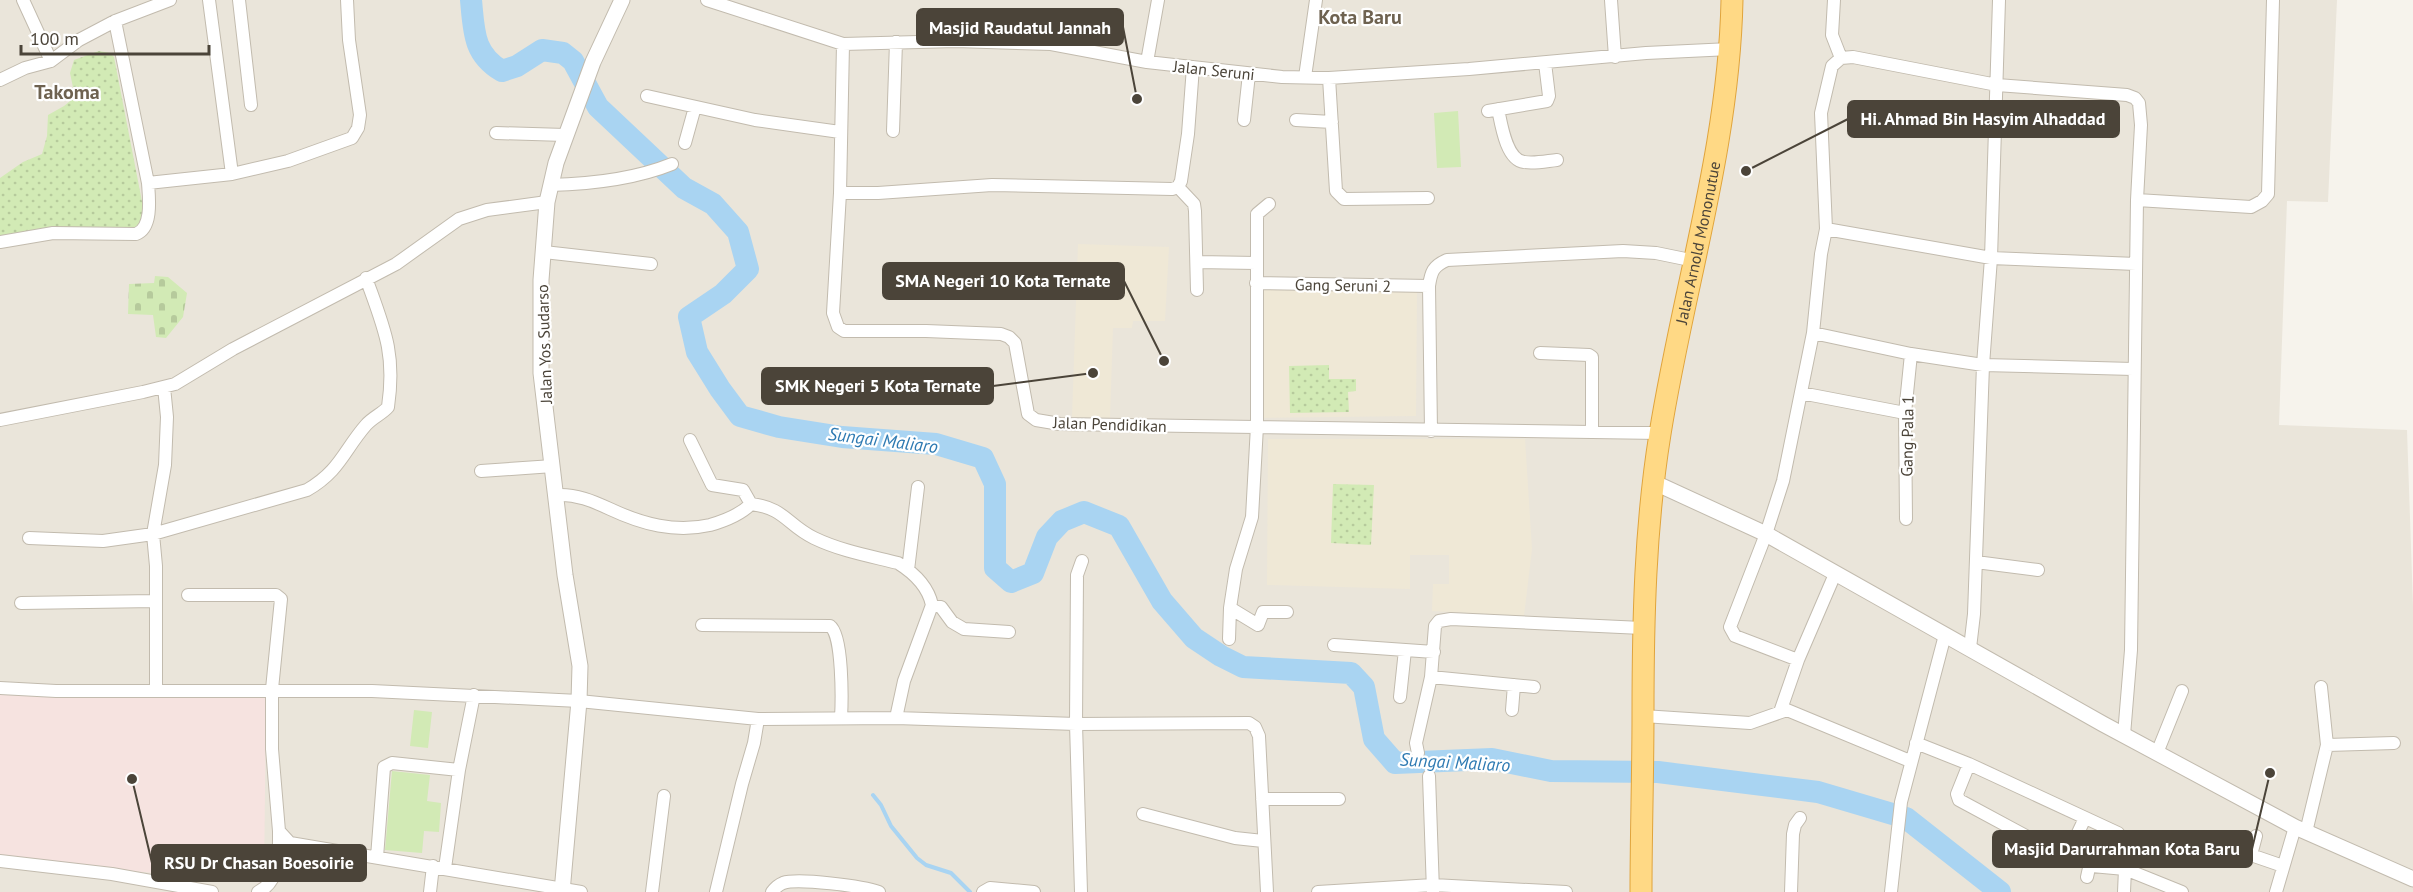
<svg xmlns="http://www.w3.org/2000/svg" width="2413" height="892" viewBox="0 0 2413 892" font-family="'PT Sans',sans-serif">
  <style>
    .residential { fill: #eae5da }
    .education { fill: #efe8d6 }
    .medical { fill: #f6e3e0 }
    .grass { fill: url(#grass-dots) }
    .cemetery { fill: url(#cemetery-stones) }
    .park { fill: #d2eab5 }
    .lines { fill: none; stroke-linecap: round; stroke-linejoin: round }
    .stream { stroke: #a9d4f2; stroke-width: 4 }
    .river { stroke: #a9d4f2; stroke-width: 22 }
    .minor-casing { stroke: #c2bbae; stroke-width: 14 }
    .tertiary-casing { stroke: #c2bbae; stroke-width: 17 }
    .trunk-casing { stroke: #e0a43c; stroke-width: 23 }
    .minor { stroke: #fff; stroke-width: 12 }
    .tertiary { stroke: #fff; stroke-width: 15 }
    .trunk { stroke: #ffd985; stroke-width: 21 }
    .labels { text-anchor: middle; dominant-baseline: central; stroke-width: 4.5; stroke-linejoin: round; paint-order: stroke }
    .street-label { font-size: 16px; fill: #4b4439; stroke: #fff }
    .water-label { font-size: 18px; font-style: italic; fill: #2e7ab2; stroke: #fff }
    .quarter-label { font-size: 20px; font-weight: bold; fill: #6e6250; stroke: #fff }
    .leader { fill: none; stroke: #4b4439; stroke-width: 2 }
    .callout-dot { fill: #4b4439; stroke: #fff; stroke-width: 2 }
    .callout { fill: #4b4439; stroke: #4b4439; stroke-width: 2 }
    .callout-label { font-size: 18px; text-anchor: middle; font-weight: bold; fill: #fff }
  </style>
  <defs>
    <pattern id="grass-dots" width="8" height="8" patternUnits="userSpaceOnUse" patternTransform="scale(1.5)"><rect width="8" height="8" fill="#d2eab5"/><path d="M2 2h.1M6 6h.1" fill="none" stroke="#b6ca9c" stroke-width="1.8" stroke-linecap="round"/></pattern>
    <pattern id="cemetery-stones" width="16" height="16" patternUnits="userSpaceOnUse" patternTransform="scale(1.5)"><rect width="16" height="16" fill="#d2eab5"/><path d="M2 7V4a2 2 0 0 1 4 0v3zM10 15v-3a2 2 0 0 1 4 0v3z" fill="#b6ca9c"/></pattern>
  </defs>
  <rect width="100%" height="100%" fill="#f6f3ec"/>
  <path class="residential" d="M0,0H2337L2328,202L2287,201L2279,425L2407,430L2413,606V892H0Z"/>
  <path class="education" d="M1078,244L1169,247L1165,321H1133L1132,328H1113L1110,418L1072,417Z
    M1258,290L1417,291L1416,416L1258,418Z
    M1268,439H1525L1532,549L1524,616L1432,611L1433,584H1449V555H1410V589L1267,585Z"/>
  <path class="medical" d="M0,695L266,698L264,883L0,859Z"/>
  <path class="grass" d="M99,51L110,53L114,57L145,217L142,230L66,236L0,245V178L23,162L42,154L47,136L48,115L64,106L75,97L70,73L74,60Z
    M1329,365V379H1356V391L1348,392L1349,412L1290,413L1289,366Z
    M1333,484L1374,485L1371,545L1331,543Z"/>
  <path class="cemetery" d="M155,276L168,277L187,293L183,317L166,338L156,337L153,315L128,314L129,284L154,283Z"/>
  <path class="park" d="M1458,111L1461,167L1437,168L1434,113Z
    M414,710L432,712L428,748L410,746Z
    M392,771L430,775L427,801L441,803L439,832L424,831L422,853L385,850Z"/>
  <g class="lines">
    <path class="stream" d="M873,795L881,805L891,826L917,858L926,865L951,873L970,892"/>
    <path class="river" d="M471,0C474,31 473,54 502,71L517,66L542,50L563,53L573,61L598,107L684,188L713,204L738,232L748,269L723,294L689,317L697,352L720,389L740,416L779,427L842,437L936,444L983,458L995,484V568L1011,582L1033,573L1047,537L1062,521L1084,512L1119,526L1162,601L1194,638L1221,656L1243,667L1351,673L1364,687L1374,739L1395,763L1492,759L1551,771L1658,772L1818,792L1906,818L2000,892"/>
    <g class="minor-casing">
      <path id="minor" d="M23,0L51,61
        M209,0L232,174
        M239,0L251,105
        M707,0L843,44L956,41L1051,44L1147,62L1282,77L1329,78L1469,69L1646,53L1730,49
        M1611,0L1615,57
        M1834,0L1832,35L1841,58
        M843,44L840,193L833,313L838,327L844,331H926L1001,334L1009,337L1015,343L1028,414L1036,420L1060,424L1660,433
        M1147,62L1158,0
        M1305,77L1316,0
        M1329,78L1336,191L1344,199L1428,198
        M0,80L25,68L51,61L79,40L115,21L170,0
        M647,96L755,120L840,132
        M1498,109C1501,123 1506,160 1524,162C1534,164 1547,161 1557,160
        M1488,111L1547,101L1549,96L1545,63
        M1244,120L1249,74
        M1296,120L1332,122
        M893,131L896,42
        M496,133L565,135
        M685,143L695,107
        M148,183L232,174L288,161L352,138L358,128L360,115L349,40L347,0
        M550,185C590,184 635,179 672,164
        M1178,187L1194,204L1195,211L1197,290
        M840,193H878L992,185L1172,189L1178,187L1181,181L1188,134L1193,67
        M2137,200L2251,207L2262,201L2268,194L2273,0
        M1826,229L1821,113L1832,66L1841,58L1853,57L1997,85L2127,95L2135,98L2139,103L2141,125L2137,200L2131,650L2124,735
        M0,242L53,233L136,234C153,228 149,197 148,183L115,21
        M544,252L651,264
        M1197,262L1256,263
        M1256,283L1429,286
        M1813,333L1821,254L1826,229L1991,258L2136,264
        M1540,353L1589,355L1592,357V432
        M1801,393L1905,413
        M0,420L143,392L175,384L233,349L396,264L459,219L487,210L547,202
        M1431,431L1429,286C1431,272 1433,266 1447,260L1623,251L1656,253L1695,261
        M690,440L712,485L743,490L751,504
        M481,471L553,466
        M557,495C576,494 593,501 610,509C642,524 675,533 710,525C724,521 740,515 751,504C785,508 787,525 814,538C841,551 870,556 898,563C914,573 928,586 932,605L904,681L896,718
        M1906,519L1905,413L1911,354
        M29,538L103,541L153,534L307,490C340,471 344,450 366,425C373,417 382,414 388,407C396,353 384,328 366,278
        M1976,562L2038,570
        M908,570L918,487
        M188,595H276L281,599L272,689V749L279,831L290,843L581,892
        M21,603L155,601
        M932,605L941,607L952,622L964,629L1009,632
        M1230,608L1258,625L1263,612H1287
        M702,625L830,626C843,635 842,701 841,718
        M1229,639L1230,608L1236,569L1252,517L1257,426V214L1269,204
        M1334,645L1434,652
        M1970,648L1974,614L1983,365L1991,258L1999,0
        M1798,660L1735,636L1730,627L1766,534L1783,481L1813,333L1911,354L1983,365L2133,369
        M1431,677L1534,687
        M2321,687L2327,745
        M0,688L56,691H372L579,701L758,719L896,718L1076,724L1249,723L1255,727L1259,736L1267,892
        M156,690V566L153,534L165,465L167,417L164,387
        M1400,697L1405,650
        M1512,710L1514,685
        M1780,712L1798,660L1835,574
        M1643,716L1750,723L1787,710L1910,761
        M1916,743L1969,764L2118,833L2123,840L2125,869L2182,892
        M1418,753L1416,743L1431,677L1435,626L1439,621L1451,619L1642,628
        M2157,753L2182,691
        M1969,764L1957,794L1959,800L2063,856L2068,854L2085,818
        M1429,776L1433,891
        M1262,799H1339
        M1143,814L1235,838L1263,841
        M2306,832L2327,745L2394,743
        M2256,836L2251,855L2283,866
        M377,857L384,767L392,763L459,770
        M0,861L112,874L212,892
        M445,868L459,770L474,695
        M2087,877L2089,868L2092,866L2125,869L2124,892
        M258,892C281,881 279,853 279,831
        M430,892L433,866
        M652,892L664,796
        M716,892L742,784L754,743L758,719
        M772,892C775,888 778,885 783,883C798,878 863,886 879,892
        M983,892L990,888L1034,892
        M1081,892L1076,724L1077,575L1082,561
        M1318,892L1433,885L1566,892
        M1791,892L1793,834L1795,825L1800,818
        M1891,892L1901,802L1945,635
        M2276,892L2295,827"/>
    </g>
    <g class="tertiary-casing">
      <path id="tertiary" d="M1653,482L1766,534L2103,724L2295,827L2413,879
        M562,892L579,701L580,666L565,575L541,373V280L547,202L556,163L593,62L622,0"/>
    </g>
    <g class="trunk-casing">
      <g id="trunk">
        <path id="s1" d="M1641,892C1641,833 1643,774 1643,715C1643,621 1645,527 1660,434C1683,289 1729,148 1732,0"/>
      </g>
    </g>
    <use href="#minor" class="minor"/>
    <use href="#tertiary" class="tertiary"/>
    <use href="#trunk" class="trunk"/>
  </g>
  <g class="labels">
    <g class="street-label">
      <text transform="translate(1214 70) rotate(6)">Jalan Seruni</text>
      <text stroke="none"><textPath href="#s1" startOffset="654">Jalan Arnold Mononutue</textPath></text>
      <text transform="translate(1343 285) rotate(1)">Gang Seruni 2</text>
      <text transform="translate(544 344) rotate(-92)">Jalan Yos Sudarso</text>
      <text transform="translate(1110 424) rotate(2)">Jalan Pendidikan</text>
      <text transform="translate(1907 436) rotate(-89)">Gang Pala 1</text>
    </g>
    <g class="water-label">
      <text transform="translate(883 440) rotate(7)">Sungai Maliaro</text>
      <text transform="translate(1455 762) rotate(3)">Sungai Maliaro</text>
    </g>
    <g class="quarter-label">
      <text x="1360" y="17">Kota Baru</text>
      <text x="67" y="92">Takoma</text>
    </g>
  </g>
  <path class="leader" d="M1137 99L1123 27M1746 171L1848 119M1164 361L1124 281M1093 373L993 386M2270 773L2252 849M132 779L152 863"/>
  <g class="callout-dot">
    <circle cx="1137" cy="99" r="6"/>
    <circle cx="1746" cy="171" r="6"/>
    <circle cx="1164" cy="361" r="6"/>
    <circle cx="1093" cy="373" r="6"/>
    <circle cx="2270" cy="773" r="6"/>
    <circle cx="132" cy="779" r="6"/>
  </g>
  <g class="callout">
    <rect x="917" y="9" width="206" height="36" rx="6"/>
    <rect x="1848" y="101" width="271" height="36" rx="6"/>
    <rect x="883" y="263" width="241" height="36" rx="6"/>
    <rect x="762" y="368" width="231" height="36" rx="6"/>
    <rect x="1993" y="831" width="259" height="36" rx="6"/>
    <rect x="152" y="845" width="214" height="36" rx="6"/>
  </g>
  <g class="callout-label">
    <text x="1020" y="34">Masjid Raudatul Jannah</text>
    <text x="1983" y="125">Hi. Ahmad Bin Hasyim Alhaddad</text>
    <text x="1003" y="287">SMA Negeri 10 Kota Ternate</text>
    <text x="878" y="392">SMK Negeri 5 Kota Ternate</text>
    <text x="2122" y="855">Masjid Darurrahman Kota Baru</text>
    <text x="259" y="869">RSU Dr Chasan Boesoirie</text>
  </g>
  <path d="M21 45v9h188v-9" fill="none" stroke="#4b4439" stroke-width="3"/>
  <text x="30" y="45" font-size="18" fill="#4b4439" stroke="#ffffff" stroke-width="4.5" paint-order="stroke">100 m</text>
</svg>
